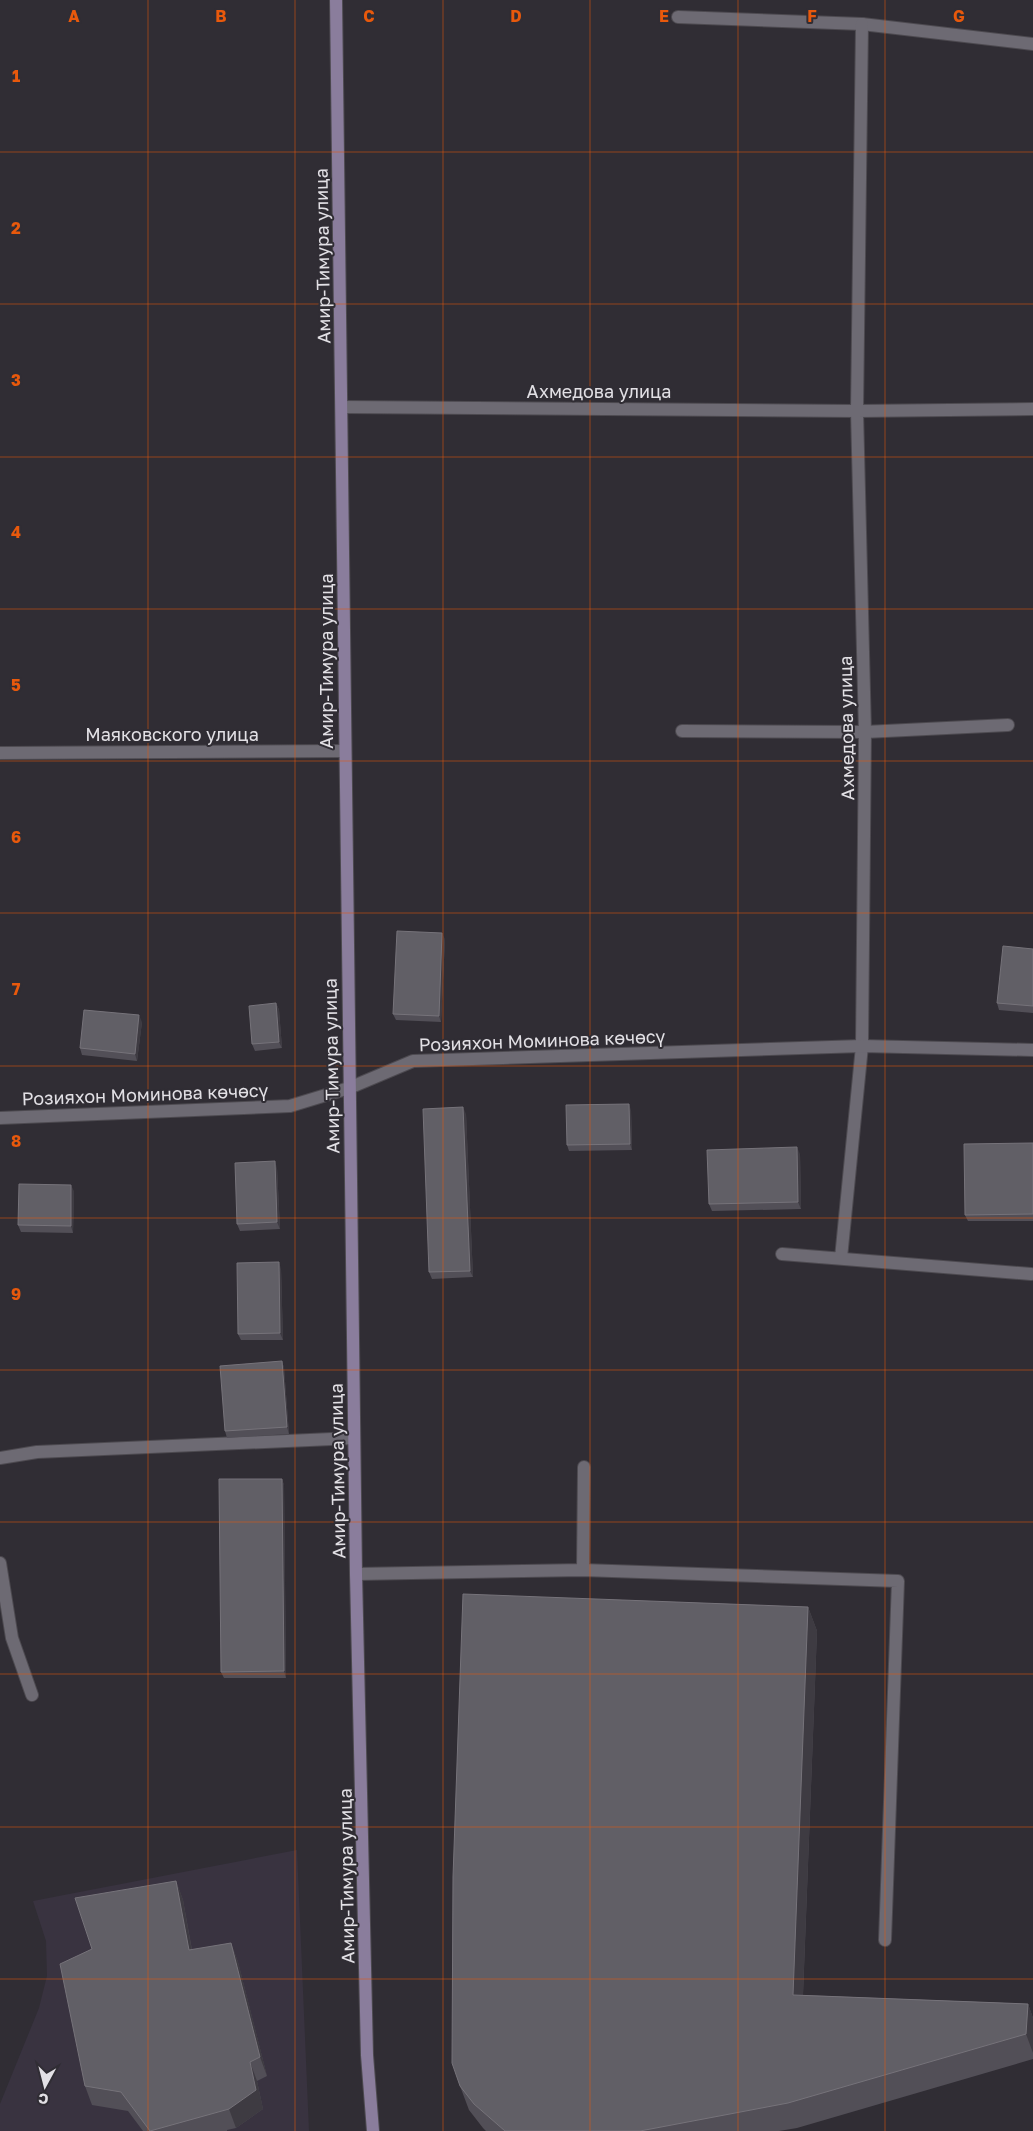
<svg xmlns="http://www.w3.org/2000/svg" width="1033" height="2131" viewBox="0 0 1033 2131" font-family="'Golos Text',sans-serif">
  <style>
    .built { fill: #393340 }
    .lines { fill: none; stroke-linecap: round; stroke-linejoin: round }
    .service-casing { stroke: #4d4a50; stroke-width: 14 }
    .minor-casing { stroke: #4d4a50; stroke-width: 14 }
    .tertiary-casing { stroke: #4d4a50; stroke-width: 14 }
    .secondary-casing { stroke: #4d4a50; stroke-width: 14 }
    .service { stroke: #6d6a73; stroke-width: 12 }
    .minor { stroke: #6d6a73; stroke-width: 12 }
    .tertiary { stroke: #6d6a73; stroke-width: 12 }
    .secondary { stroke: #8a7d9c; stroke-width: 12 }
    .wall { fill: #524f57 }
    .shaded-wall { fill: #3e3b42 }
    .building { fill: #615f66; stroke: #76737a }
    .grid { fill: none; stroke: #e8590c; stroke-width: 1; stroke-opacity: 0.55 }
    .labels { text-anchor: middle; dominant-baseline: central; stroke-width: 4; stroke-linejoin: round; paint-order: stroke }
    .street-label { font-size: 18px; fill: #e2e0e5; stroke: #302d34 }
    .grid-label { font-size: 16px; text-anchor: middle; font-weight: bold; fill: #e8590c; stroke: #302d34; stroke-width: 4; stroke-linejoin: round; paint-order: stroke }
  </style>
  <rect width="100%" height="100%" fill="#302d34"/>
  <path class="built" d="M297,1850L309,2131H0V2104L39,2008L47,1976L46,1941L33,1901Z"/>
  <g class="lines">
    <g class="service-casing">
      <path id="service" d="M678,17L862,24L1033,44
        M682,731L865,732L1008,725
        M782,1254L1031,1274
        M841,1258L862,1046
        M583,1570L898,1581L885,1940
        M356,1574L583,1570L584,1467"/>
    </g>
    <g class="minor-casing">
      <path id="minor" d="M862,24L857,411L865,732L862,1046
        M342,407L857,411L1033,409
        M0,753L344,751
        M0,1458L37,1452L354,1438
        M0,1563L12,1638L32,1695"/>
    </g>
    <g class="tertiary-casing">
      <path id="tertiary" d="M0,1118L290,1106L349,1088L413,1061L862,1046L1033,1050"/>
    </g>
    <g class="secondary-casing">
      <path id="secondary" d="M336,0L356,1574L367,2055L373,2131"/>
    </g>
    <use href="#service" class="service"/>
    <use href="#minor" class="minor"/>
    <use href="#tertiary" class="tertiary"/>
    <use href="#secondary" class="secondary"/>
  </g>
  <path class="wall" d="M445,939L441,1022L396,1020L393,1014Z
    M1033,949V1013L999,1010L997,1003Z
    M276,1003L279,1010L282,1048L255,1051L252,1044Z
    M142,1022L137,1061L82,1055L80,1048Z
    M631,1110L632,1150L569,1151L567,1145Z
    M466,1114L473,1277L432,1279L429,1272Z
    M1033,1143V1221H968L965,1215Z
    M800,1154L801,1209L712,1211L709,1204Z
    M277,1168L280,1229L240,1231L237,1224Z
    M74,1191L73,1233L21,1232L18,1225Z
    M281,1269L283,1340H241L238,1334Z
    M282,1361L284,1368L289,1434L227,1438L225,1431Z
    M282,1479L284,1485L286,1678H224L221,1672Z
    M808,1607L817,1631L803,1995L1028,2004L1033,2018V2059L797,2128L779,2131H486L483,2128L469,2110L460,2086Z
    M176,1881L183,1900L192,1950L231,1943L238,1962L267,2076L257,2081L263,2109L236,2128L227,2130V2131H143L128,2111L92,2105L85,2086L92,1949Z"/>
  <path class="shaded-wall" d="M442,933L445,939L441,1022L439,1016Z
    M276,1003L279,1010L282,1048L279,1042Z
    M139,1015L142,1022L137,1061L135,1054Z
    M629,1104L631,1110L632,1150L630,1144Z
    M463,1107L466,1114L473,1277L470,1271Z
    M797,1147L800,1154L801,1209L798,1202Z
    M275,1161L277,1168L280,1229L277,1222Z
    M71,1185L74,1191L73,1233L71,1226Z
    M279,1262L281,1269L283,1340L280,1333Z
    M282,1361L284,1368L289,1434L287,1427Z
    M282,1479L284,1485L286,1678L284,1671Z
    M808,1607L817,1631L802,2019L793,1995Z
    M176,1881L183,1900L195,1969L189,1950Z
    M231,1943L238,1962L267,2076L260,2057Z
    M1028,2004L1033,2018V2053L1026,2034Z
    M250,2062L257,2081L263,2109L236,2128L229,2109Z"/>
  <path class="building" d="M397,931L442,933L439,1016L393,1014Z
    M1003,946L1033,949V1006L997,1003Z
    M276,1003L279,1042L252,1044L249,1006Z
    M84,1010L139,1015L135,1054L80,1048Z
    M629,1104L630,1144L567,1145L566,1105Z
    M463,1107L470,1271L429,1272L423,1109Z
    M1033,1143V1214L965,1215L964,1144Z
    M797,1147L798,1202L709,1204L707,1150Z
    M275,1161L277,1222L237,1224L235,1163Z
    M19,1184L71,1185V1226L18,1225Z
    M279,1262L280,1333L238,1334L237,1263Z
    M282,1361L287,1427L225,1431L220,1366Z
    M219,1479H282L284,1671L221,1672Z
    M463,1594L808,1607L793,1995L1028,2004L1026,2034L788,2103L640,2131H505L474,2104L460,2086L452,2063L453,1877Z
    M176,1881L189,1950L231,1943L260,2057L250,2062L256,2090L229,2109L150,2131L121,2092L85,2086L60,1964L92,1949L75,1898Z"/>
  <path class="grid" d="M148,0V2131M295,0V2131M443,0V2131M590,0V2131M738,0V2131M885,0V2131M0,152H1033M0,304H1033M0,457H1033M0,609H1033M0,761H1033M0,913H1033M0,1066H1033M0,1218H1033M0,1370H1033M0,1522H1033M0,1674H1033M0,1827H1033M0,1979H1033"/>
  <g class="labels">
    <g class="street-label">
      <text transform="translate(322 256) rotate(-91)">Амир-Тимура улица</text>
      <text x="599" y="391">Ахмедова улица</text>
      <text transform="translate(326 661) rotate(-90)">Амир-Тимура улица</text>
      <text transform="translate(846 728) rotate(-91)">Ахмедова улица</text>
      <text x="172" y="734">Маяковского улица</text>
      <text transform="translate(542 1040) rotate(-2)">Розияхон Моминова көчөсү</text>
      <text transform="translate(331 1066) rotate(-91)">Амир-Тимура улица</text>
      <text transform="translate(145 1094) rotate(-2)">Розияхон Моминова көчөсү</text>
      <text transform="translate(337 1471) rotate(-91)">Амир-Тимура улица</text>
      <text transform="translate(346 1876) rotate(-91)">Амир-Тимура улица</text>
    </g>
  </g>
  <g class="grid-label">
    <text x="74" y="22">A</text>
    <text x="221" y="22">B</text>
    <text x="369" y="22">C</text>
    <text x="516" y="22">D</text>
    <text x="664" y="22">E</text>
    <text x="812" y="22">F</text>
    <text x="959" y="22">G</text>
    <text x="16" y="82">1</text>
    <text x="16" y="234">2</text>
    <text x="16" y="386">3</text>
    <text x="16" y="538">4</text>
    <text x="16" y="691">5</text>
    <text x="16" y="843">6</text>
    <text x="16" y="995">7</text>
    <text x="16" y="1147">8</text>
    <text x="16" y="1300">9</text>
  </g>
  <g transform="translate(45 2086) rotate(187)" stroke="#302d34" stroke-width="4" paint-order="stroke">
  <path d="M0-4L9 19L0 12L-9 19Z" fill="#e2e0e5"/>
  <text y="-8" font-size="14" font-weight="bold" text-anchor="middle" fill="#e2e0e5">С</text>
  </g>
</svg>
